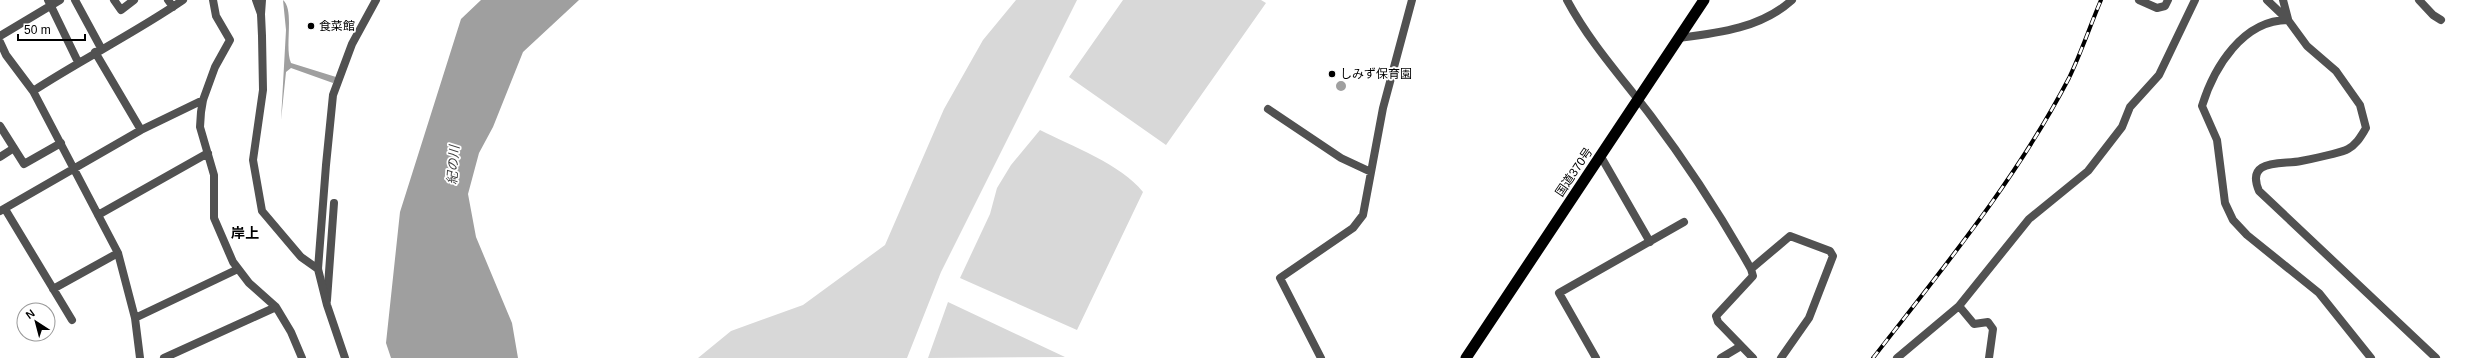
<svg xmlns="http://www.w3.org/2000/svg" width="2491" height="358" viewBox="0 0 2491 358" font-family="Arial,'Noto Sans JP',sans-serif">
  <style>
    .green { fill: #d8d8d8 }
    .water { fill: #9f9f9f }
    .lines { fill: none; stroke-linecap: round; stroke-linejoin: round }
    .minor { stroke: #515151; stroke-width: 8 }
    .tertiary { stroke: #515151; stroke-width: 8 }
    .trunk { stroke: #000; stroke-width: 11 }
    .rail-casing { stroke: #000; stroke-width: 4 }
    .rail { stroke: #fff; stroke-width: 2.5; stroke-dasharray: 8; stroke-linecap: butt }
    .poi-dot { fill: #000; stroke: #fff; stroke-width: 1.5 }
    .labels { text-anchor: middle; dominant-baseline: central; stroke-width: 3.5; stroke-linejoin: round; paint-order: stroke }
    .poi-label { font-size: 12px; fill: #000; stroke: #fff; text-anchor: start }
    .street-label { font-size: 12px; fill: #000; stroke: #fff }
    .water-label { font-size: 13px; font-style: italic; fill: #404040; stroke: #fff }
    .quarter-label { font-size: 14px; font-weight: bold; fill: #000; stroke: #fff }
  </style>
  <rect width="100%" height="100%" fill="#fff"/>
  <path class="green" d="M1016,0H1077L941,272L907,358H698L731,331L803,305L885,245L944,109L983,40Z
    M1123,0H1261L1266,3L1166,145L1069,77Z
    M1040,130C1071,146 1121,164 1143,192L1077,330L960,278L990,214L997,188L1011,165Z
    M948,302L1065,357L928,358Z"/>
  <path class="water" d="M283,0C295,10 284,48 291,63L336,77L333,83L291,68L286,72L281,120L286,30Z
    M481,0H579L523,52L493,127L479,153L468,194L476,237L512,323L518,358H391L386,343L400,212L461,19Z
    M1336 86a5 5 0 1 1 10 0a5 5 0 1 1-10 0Z"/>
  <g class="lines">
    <path class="minor" d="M48,0L78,62
      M75,0L101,48
      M114,0L121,10L134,0
      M168,0L173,7
      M213,0L216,16L230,40L215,67L203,100L201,112L200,127L214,175V218L233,262L249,283L276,307L291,332L302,358
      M1567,0C1590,43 1622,78 1651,116C1688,165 1721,216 1751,269L1753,276L1716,316L1718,322L1753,358
      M2139,0L2157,8L2165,6L2168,0
      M2267,0L2288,20L2307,46L2336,71L2360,105L2366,128C2361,136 2357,144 2348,149C2341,153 2311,159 2301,161C2282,165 2245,158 2259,191L2436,358
      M2283,0L2288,19
      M2419,0L2433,15L2441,20
      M261,14L262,0
      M2288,20C2243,20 2214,67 2202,106L2217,140L2225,203L2233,220L2247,235L2319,293L2371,358
      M0,36L60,0
      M1679,38C1719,33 1761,28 1792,0
      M0,42L6,55L33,91L118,253L135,318L140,358
      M95,52L141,130
      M33,91C82,59 135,33 183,0
      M1268,109L1341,158L1371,172
      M0,126L24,164L61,143
      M1600,155L1650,242
      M0,157L14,148
      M5,209L72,320
      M0,211L141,130L203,100
      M98,215L208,153
      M1751,269L1790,236L1830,251L1833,256L1809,318L1781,358
      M53,289L118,253
      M327,300L334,203
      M1959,306L1974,324L1988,322L1993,329L1989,358
      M135,318L238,269
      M164,358L276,307
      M1321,358L1280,278L1353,228L1363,215L1383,108L1412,0
      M1596,358L1559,293L1684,222
      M1721,358L1741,346
      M1897,358L1959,306L2029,219L2088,171L2122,127L2130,107L2159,75L2195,0"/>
    <path class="tertiary" d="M256,0L261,14L262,36L263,90L253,160L262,211L301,257L318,269
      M345,358L327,305L318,269L326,165L333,95L352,44L376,0"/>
    <path class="trunk" d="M1466,358L1704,0"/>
    <g class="rail-casing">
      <path id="rail" d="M1873,358C1943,268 2016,180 2069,78C2081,53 2090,26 2101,0"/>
    </g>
    <use href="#rail" class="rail"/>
  </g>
  <g class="poi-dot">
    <circle cx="311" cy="26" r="4"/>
    <circle cx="1332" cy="74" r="4"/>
  </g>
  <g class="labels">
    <g class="poi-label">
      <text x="319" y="26">食菜館</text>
      <text x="1340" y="74">しみず保育園</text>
    </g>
    <g class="street-label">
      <text transform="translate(1574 172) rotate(-56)">国道370号</text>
    </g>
    <g class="water-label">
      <text transform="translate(453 165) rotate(-86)">紀の川</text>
    </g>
    <g class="quarter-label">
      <text x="245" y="233">岸上</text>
    </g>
  </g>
  <g transform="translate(36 322) rotate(324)"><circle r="19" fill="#ffffff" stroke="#999999"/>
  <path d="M0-3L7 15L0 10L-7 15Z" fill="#000000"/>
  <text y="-6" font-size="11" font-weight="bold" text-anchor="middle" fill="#000000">N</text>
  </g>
  <path d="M18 34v6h67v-6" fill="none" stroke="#000000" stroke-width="2"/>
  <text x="24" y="34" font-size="12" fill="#000000" stroke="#ffffff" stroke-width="3" paint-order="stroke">50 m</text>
</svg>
